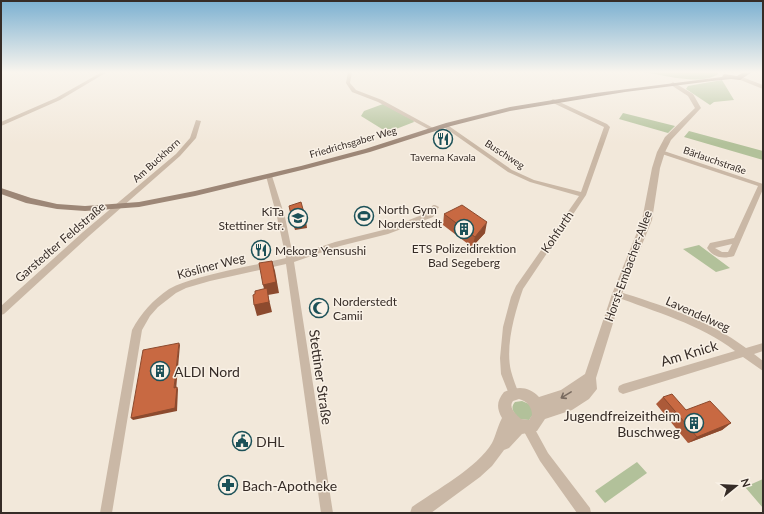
<svg xmlns="http://www.w3.org/2000/svg" width="764" height="514" viewBox="0 0 764 514" font-family="Lato,sans-serif">
  <style>
    .green { fill: #b2c19a }
    .lines { fill: none; stroke-linecap: round; stroke-linejoin: round }
    .minor { fill: #cab8a6; fill-rule: evenodd }
    .tertiary { fill: #cab8a6; fill-rule: evenodd }
    .secondary { fill: #9d8777; fill-rule: evenodd }
    .wall { fill: #ac5a39 }
    .shaded-wall { fill: #8c4a2e }
    .building { fill: #c86942; stroke: #8c4a2e }
    .oneway { stroke: #796b60 }
    .labels { text-anchor: middle; dominant-baseline: central; stroke-width: 3; stroke-linejoin: round; paint-order: stroke }
    .far-street-label { font-size: 10px; fill: #362c27; stroke: #f9f1e6 }
    .far-poi-label { font-size: 10px; fill: #362c27; stroke: #f9f1e6 }
    .poi-label { font-size: 12px; fill: #362c27; stroke: #f9f1e6; text-anchor: start }
    .street-label { font-size: 12px; fill: #362c27; stroke: #f9f1e6 }
    .near-street-label { font-size: 14px; fill: #362c27; stroke: #f9f1e6 }
    .near-poi-label { font-size: 14px; fill: #362c27; stroke: #f9f1e6; text-anchor: start }
  </style>
  <rect width="100%" height="100%" fill="#f2e8da"/>
  <path class="green" d="M644,72H718V74C702,86 663,75 644,72Z
    M722,80L734,100L714,102L710,105L686,89L688,86Z
    M383,104L413,120L414,122L396,129H382L361,116L364,111Z
    M623,113L675,126L668,133L619,119Z
    M689,131L763,151V160L684,137Z
    M699,245L730,268L716,272L683,249Z
    M522,401L529,404L534,413L529,420L519,419C515,413 509,409 515,402Z
    M637,462L647,473L605,503L595,491Z
    M763,479V508L745,487Z"/>
  <g class="lines">
    <path class="minor" d="M102,72H107L60,100L1,126V122L56,98Z
      M348,72H352L350,83L356,90L382,100L435,129L430,130L378,102L352,92L346,83Z
      M553,99L607,124L610,127L586,195L523,289C515,312 505,346 511,371C513,379 516,386 519,394L518,397L514,399L510,397L509,394L501,374L500,358L503,327L511,297L516,286L579,196L530,182L508,172L441,125L446,124L512,170L534,180L581,192L604,127L551,102L550,101Z
      M196,120L201,121L196,138L180,156L89,236L4,314L1,315V306L83,232L176,154L190,138Z
      M661,150L763,184V189L734,256C723,259 714,258 707,248L710,243L734,238L758,186L659,153L658,152ZM732,244L728,252H722L715,248Z
      M269,174L272,176L285,217L293,256L335,242L383,230L427,213L433,205H435L439,207L433,217L388,234L340,246L294,262L333,513H321L286,264L210,281L186,288L176,293L158,307L150,316L142,330L112,513H100L132,330C141,313 153,300 169,289C178,284 188,281 198,278C227,270 256,265 286,258L277,217L266,176Z
      M617,291C661,305 709,320 746,348L763,343V351L754,354L763,361V371L743,357L623,394L619,392L618,389L619,386L623,384L735,351C700,324 655,312 614,296L613,294L614,292Z
      M527,420L531,422L548,453L590,508L591,513H577L540,461L521,426L523,422Z"/>
    <path class="tertiary" d="M738,77H742L763,85V89L738,79Z
      M673,82L693,94L701,108L671,140L665,152L660,168L652,220L622,294L596,378L597,389L589,399L572,410L545,419L537,431L522,434L509,448L504,450L492,466L480,477L431,513H410L412,507C436,490 477,468 492,443C495,438 498,425 502,418C496,407 497,401 504,392C517,386 529,386 539,397L561,390L585,374L612,294L642,220L652,168L657,152L665,137L695,108L688,96L671,85L670,84ZM519,399C527,401 532,407 532,415L529,420L521,419C516,414 508,408 513,401Z"/>
    <path class="secondary" d="M744,72H752L740,80L731,79L712,81L625,92L510,111L451,126L370,152L306,169L195,196L139,207L85,211L57,209L26,203L1,194V188L31,198L57,204L85,206L139,202L195,191L301,166L365,149L446,123L510,107L596,93L722,77L724,74L737,76Z"/>
  </g>
  <path class="wall" d="M444,214L485,233L472,247L443,225Z
    M663,397L686,410L731,423L722,430L688,443L656,404Z"/>
  <path class="shaded-wall" d="M306,220L307,228L295,230L293,223Z
    M487,222L485,233L472,247L475,237Z
    M272,261L275,271L279,293L268,295L272,312L257,316L254,305L266,296L263,285Z
    M179,343L180,345L176,390L174,388Z
    M177,387L178,389L177,411L133,420L131,418Z
    M731,423L722,430L688,443L697,437Z"/>
  <path class="building" d="M301,202L306,220L293,223L289,206Z
    M462,205L487,222L475,237L444,214Z
    M272,261L276,282L263,285L259,263Z
    M267,288L269,302L254,305L253,295L255,294V291Z
    M179,343L174,388L177,387L175,408L131,418L143,350Z
    M672,394L686,410L710,401L731,423L697,437L663,397Z"/>
  <defs><path id="oneway-shaft" d="M-6 0H5M1.5-3L5.5 0L1.5 3" fill="none" stroke-width="1.6" stroke-linecap="round" stroke-linejoin="round"/></defs>
  <use class="oneway" href="#oneway-shaft" transform="translate(566 395) rotate(149)"/>
  <linearGradient id="sky" x2="0" y2="1"><stop stop-color="#7bb0d1"/><stop offset="0.5" stop-color="#f9f5ee"/><stop offset="1" stop-color="#f9f5ee" stop-opacity="0"/></linearGradient>
  <rect width="764" height="144" fill="url(#sky)"/>
  <defs>
    <g id="restaurant-ring" transform="scale(1)"><circle r="9.5" fill="#f9f1e6" stroke="#1c5158" stroke-width="1.5"/><path d="M-5-6h1v4h1v-4h1v4h1v-4h1v5L-1.5 .5V6h-2V.5L-5-1ZM5-6V6H3V1.5H1.5Q1.5-4 5-6Z" fill="#1c5158"/></g>
    <g id="stadium-ring" transform="scale(1)"><circle r="9.5" fill="#f9f1e6" stroke="#1c5158" stroke-width="1.5"/><path d="M0-5a6.5 5 0 1 0 0 10a6.5 5 0 1 0 0-10ZM-3.5-1.8h7v3.6h-7Z" fill="#1c5158"/></g>
    <g id="school-ring" transform="scale(1)"><circle r="9.5" fill="#f9f1e6" stroke="#1c5158" stroke-width="1.5"/><path d="M0-5L7-2L0 1L-7-2ZM-4 1L0 2.5L4 1V4Q0 6-4 4Z" fill="#1c5158"/></g>
    <g id="building-ring" transform="scale(1)"><circle r="9.5" fill="#f9f1e6" stroke="#1c5158" stroke-width="1.5"/><path d="M-4-6H4V6H1V3H-1V6H-4ZM-2.5-4.3h1.7v1.8h-1.7ZM.8-4.3h1.7v1.8H.8ZM-2.5-1h1.7V.8h-1.7ZM.8-1h1.7V.8H.8Z" fill="#1c5158"/></g>
    <g id="mosque-ring" transform="scale(1)"><circle r="9.5" fill="#f9f1e6" stroke="#1c5158" stroke-width="1.5"/><path d="M3.5-4.9A6 6 0 1 0 3.5 4.9A5 5 0 1 1 3.5-4.9Z" fill="#1c5158"/></g>
    <g id="civic-ring" transform="scale(1)"><circle r="9.5" fill="#f9f1e6" stroke="#1c5158" stroke-width="1.5"/><path d="M-.6-6.5H3V-4.5H.6V-3L4-1V1h2V6H-6V1h2V-1L-.6-3ZM-1.2 2.5V6h2.4V2.5Z" fill="#1c5158"/></g>
    <g id="pharmacy-ring" transform="scale(1)"><circle r="9.5" fill="#f9f1e6" stroke="#1c5158" stroke-width="1.5"/><path d="M-2-6h4v4h4v4h-4v4h-4v-4h-4v-4h4Z" fill="#1c5158"/></g>
  </defs>
  <g fill-rule="evenodd">
    <use href="#restaurant-ring" x="443" y="139"/>
    <use href="#stadium-ring" x="364" y="216"/>
    <use href="#school-ring" x="298" y="218"/>
    <use href="#building-ring" x="464" y="229"/>
    <use href="#restaurant-ring" x="261" y="250"/>
    <use href="#mosque-ring" x="319" y="308"/>
    <use href="#building-ring" x="160" y="371"/>
    <use href="#building-ring" x="694" y="423"/>
    <use href="#civic-ring" x="242" y="441"/>
    <use href="#pharmacy-ring" x="228" y="485"/>
  </g>
  <g class="labels">
    <g class="far-street-label">
      <text transform="translate(353 142) rotate(-16)">Friedrichsgaber Weg</text>
      <text transform="translate(505 154) rotate(33)">Buschweg</text>
      <text transform="translate(156 160) rotate(-42)">Am Buckhorn</text>
      <text transform="translate(715 160) rotate(19)">Bärlauchstraße</text>
    </g>
    <g class="far-poi-label">
      <text x="443" y="157">Taverna Kavala</text>
    </g>
    <g class="poi-label">
      <text x="378" y="209">North Gym<tspan x="378" dy="14">Norderstedt</tspan></text>
      <text x="284" y="211" text-anchor="end">KiTa<tspan x="284" dy="14">Stettiner Str.</tspan></text>
      <text x="464" y="248" text-anchor="middle">ETS Polizeidirektion<tspan x="464" dy="14">Bad Segeberg</tspan></text>
      <text x="275" y="250">Mekong Yensushi</text>
      <text x="333" y="301">Norderstedt<tspan x="333" dy="14">Camii</tspan></text>
    </g>
    <g class="street-label">
      <text transform="translate(557 232) rotate(-56)">Kohfurth</text>
      <text transform="translate(60 242) rotate(-41)">Garstedter Feldstraße</text>
      <text transform="translate(211 266) rotate(-15)">Kösliner Weg</text>
      <text transform="translate(628 266) rotate(-70)">Horst-Embacher-Allee</text>
      <text transform="translate(698 314) rotate(24)">Lavendelweg</text>
    </g>
    <g class="near-street-label">
      <text transform="translate(689 353) rotate(-17)">Am Knick</text>
      <text transform="translate(321 377) rotate(82)">Stettiner Straße</text>
    </g>
    <g class="near-poi-label">
      <text x="174" y="371">ALDI Nord</text>
      <text x="680" y="415" text-anchor="end">Jugendfreizeitheim<tspan x="680" dy="16">Buschweg</tspan></text>
      <text x="256" y="441">DHL</text>
      <text x="242" y="485">Bach-Apotheke</text>
    </g>
  </g>
  <rect width="764" height="514" fill="none" stroke="#362c27" stroke-width="4"/>
  <g transform="translate(736 486) rotate(72)" stroke="#f9f1e6" stroke-width="3" paint-order="stroke">
  <path d="M0-3L7 15L0 10L-7 15Z" fill="#362c27"/>
  <text y="-6" font-size="11" font-weight="bold" text-anchor="middle" fill="#362c27">N</text>
  </g>
</svg>
